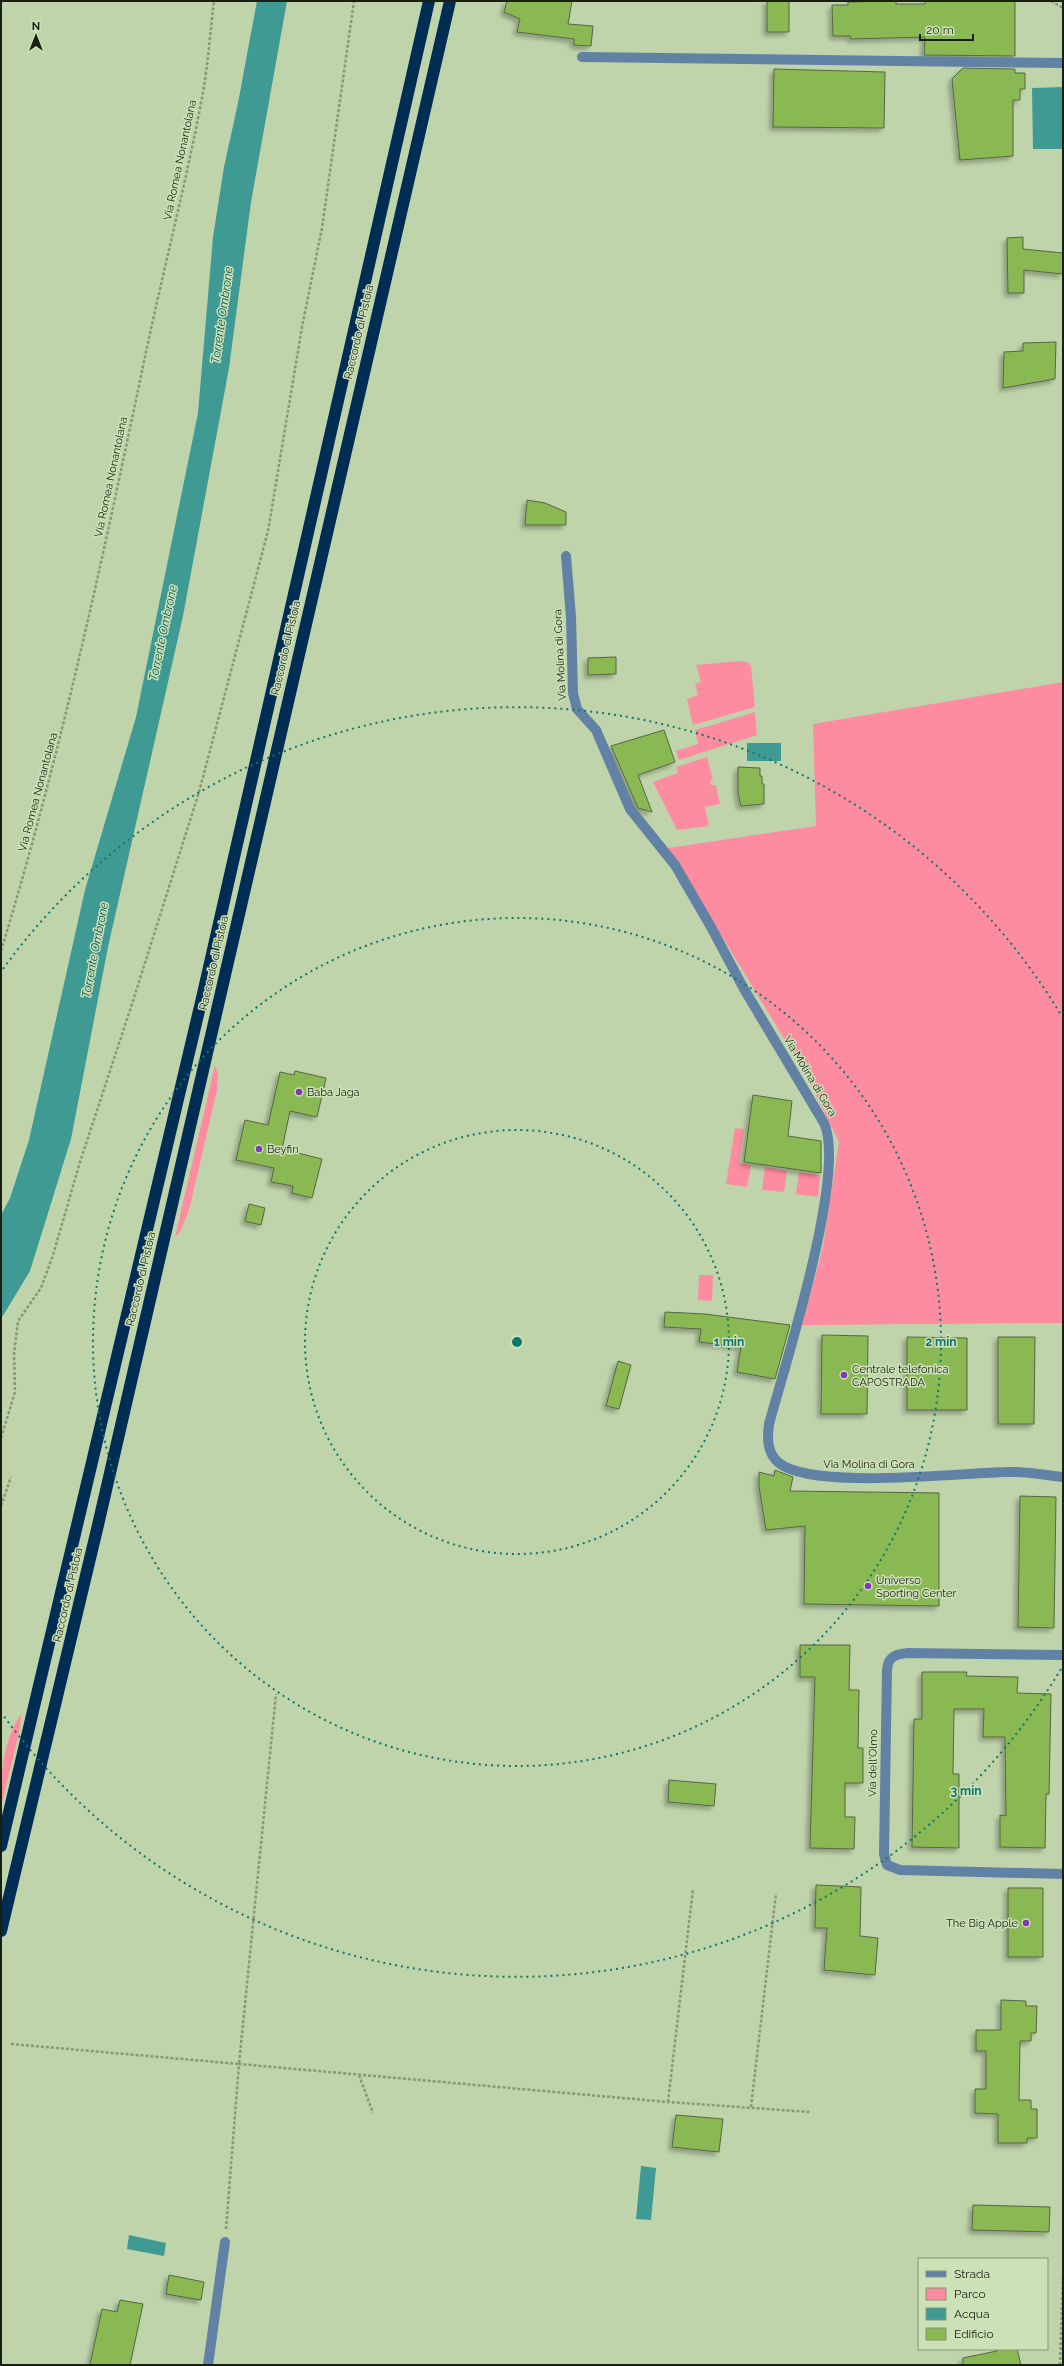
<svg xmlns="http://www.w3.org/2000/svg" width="1064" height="2366" viewBox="0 0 1064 2366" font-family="Raleway,sans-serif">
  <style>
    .green { fill: #fe8ca0 }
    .water { fill: #3f9a94 }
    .building { fill: #8ab952; stroke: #556743; filter: url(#shadow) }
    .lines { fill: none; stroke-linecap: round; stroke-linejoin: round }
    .path { stroke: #879778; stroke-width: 2.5; stroke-dasharray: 3 2; stroke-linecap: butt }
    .minor { stroke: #6182a4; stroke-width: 10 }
    .highway { stroke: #002d54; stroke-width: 12 }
    .ring { fill: none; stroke: #0f766e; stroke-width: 2; stroke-dasharray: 2 4 }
    .poi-dot { fill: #823bae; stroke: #cde1b9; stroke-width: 1.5 }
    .labels { text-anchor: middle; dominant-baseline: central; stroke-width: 3; stroke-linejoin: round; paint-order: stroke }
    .street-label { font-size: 11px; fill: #192011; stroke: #cde1b9 }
    .poi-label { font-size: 11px; fill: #192011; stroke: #cde1b9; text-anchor: start }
    .water-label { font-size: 12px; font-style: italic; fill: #00524e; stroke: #cde1b9 }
    .centre { fill: #0f766e; stroke: #cde1b9; stroke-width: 2 }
    .ring-label { font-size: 12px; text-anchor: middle; font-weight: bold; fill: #0f766e; stroke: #cde1b9; stroke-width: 3; stroke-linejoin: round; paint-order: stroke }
  </style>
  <defs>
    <filter id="shadow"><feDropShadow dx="-3.5" dy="3.5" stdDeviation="2" flood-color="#0004"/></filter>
  </defs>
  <rect width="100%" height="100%" fill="#c0d4ac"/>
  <path class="green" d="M741,661L748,662L751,666L755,707L693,725L687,699L698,695L695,684L701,682L696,665Z
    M1063,682V1323L802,1325L823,1247L839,1142L804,1071L668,848L816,826L813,724Z
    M755,712L757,735L679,760L676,751L698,744L695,730Z
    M707,757L713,780L710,781L711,785H716L720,804L705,807L709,826L677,830L653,782L678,773L676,767Z
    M215,1065L218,1074L217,1090L189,1210L181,1230L175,1237Z
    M735,1128L744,1129L739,1163L751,1165L747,1187L726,1184Z
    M765,1167L787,1171L784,1192L762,1190Z
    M799,1172L820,1175L818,1197L796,1194Z
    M699,1275H713L712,1301L698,1300Z
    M21,1714L20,1729L1,1807C1,1776 2,1742 21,1714Z"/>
  <path class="water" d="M257,1H287L251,202L229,368L183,616L108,947L71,1139L30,1271L1,1319V1215L10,1198L29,1140L85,890L136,717L198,413L213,237L224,167L238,103Z
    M1063,87V149H1033L1032,88Z
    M747,743H781V761H747Z
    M641,2166L656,2168L651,2220L636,2219Z
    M129,2235L166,2243L164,2256L127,2249Z"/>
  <path class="building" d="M507,1H572L568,24L593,26L591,46L574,45V39L517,32L520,19L504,12Z
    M767,1H789V32H767Z
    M896,1V4H925V1H1015V56L924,55L925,37L851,39L850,36H833L832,5H848V2Z
    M963,68L1015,69V73H1025V89H1020V100H1013V156L960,160L952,79Z
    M774,69L885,72L884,128L773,127Z
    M1023,237V249L1063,253V274L1024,270V293H1008L1007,238Z
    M1056,342L1055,379L1003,388L1004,352L1023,351V343Z
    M527,500L545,503L566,512V525H525Z
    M616,657V674L588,675V658Z
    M664,730L675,762L638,775L652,812L638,808L611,746Z
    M738,767L760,768V776H762V784H764V804L741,806L738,793Z
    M295,1071L326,1078L317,1117L290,1111L282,1149L322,1159L312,1198L292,1193L293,1186L271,1182L274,1168L236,1160L245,1120L268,1125L280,1072L294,1075Z
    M753,1095L792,1101L788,1136L821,1141V1173L744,1162Z
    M249,1204L265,1208L261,1225L245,1221Z
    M665,1312L705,1314L790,1325L775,1379L737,1372L741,1347L699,1342L701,1329L664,1327Z
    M822,1335L868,1336L867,1414H821Z
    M907,1337L967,1338V1410H907Z
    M998,1337H1035L1034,1424H998Z
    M618,1361L631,1365L619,1409L606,1406Z
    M775,1470L793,1477L790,1491L939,1493V1606L804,1604L805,1526L766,1530L759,1487V1472L774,1476Z
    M1020,1496L1056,1497L1054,1628L1018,1627Z
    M800,1645H850L849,1690H859L858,1748H863V1783H845V1817H855L854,1849L810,1848L815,1677H800Z
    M922,1672H967L966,1676L1018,1677L1017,1693L1051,1694L1049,1794H1046L1045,1848L1000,1847V1815L1006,1816L1005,1737H983L984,1709H954L953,1774H959V1848L912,1847L914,1719H922Z
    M669,1780L716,1784L714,1806L668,1802Z
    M816,1885L861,1887L860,1936L878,1938L875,1975L824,1970L827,1928H815Z
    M1008,1888H1043V1957H1008Z
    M1001,2000L1026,2001V2006H1037L1036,2033H1031V2041H1020L1019,2100H1031V2109H1037V2138H1027V2143H998V2114L975,2113V2089H986V2051H976V2030H1001Z
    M676,2115L723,2119L719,2152L672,2147Z
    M973,2205L1050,2207L1049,2232L972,2230Z
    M169,2275L204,2282L201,2300L166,2294Z
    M120,2300L143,2304L130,2365H90L102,2309L117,2312Z
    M997,2349H1017L1021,2365H963V2358L997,2351Z"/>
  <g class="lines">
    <path class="path" d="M1051,1L1063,8
      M1,951C61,754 104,553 146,352C164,267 186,183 202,98C208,66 210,33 214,1
      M1,1438L15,1392L14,1354L18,1321L41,1288L53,1255L80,1162L132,1004L199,792L268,531L302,327L322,228L354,1
      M1,1506L11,1477
      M11,2044L239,2064L276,1694
      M359,2075L373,2113
      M668,2102L693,1889
      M751,2107L776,1893
      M226,2229L239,2064L668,2102L810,2112
      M1060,2365L1063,2274"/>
    <path class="minor" d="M582,57L1063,63
      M566,556L571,617L573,693L577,709L596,730L630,809L675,865L711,927L744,989L824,1123C847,1172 785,1365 769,1424C767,1439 767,1453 779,1463C813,1490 959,1473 1005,1472C1025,1471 1044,1475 1063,1477
      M1063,1655L908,1653C895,1654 888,1657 887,1670L884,1854L887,1865L900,1870L1063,1874
      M208,2365L225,2242"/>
    <path class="highway" d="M1,1846L202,998L429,1
      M1,1931L98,1525L450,1"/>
  </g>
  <g class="ring">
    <circle cx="517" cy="1342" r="212"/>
    <circle cx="517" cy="1342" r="424"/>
    <path d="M1061 1669A635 635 0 0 1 3 1715M3 969A635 635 0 0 1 1061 1015"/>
  </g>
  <g class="poi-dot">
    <circle cx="299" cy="1092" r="4"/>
    <circle cx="259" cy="1149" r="4"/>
    <circle cx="844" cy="1375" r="4"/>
    <circle cx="868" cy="1586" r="4"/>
    <circle cx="1026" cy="1923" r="4"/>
  </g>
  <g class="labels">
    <g class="street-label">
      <text transform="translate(180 160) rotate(-78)">Via Romea Nonantolana</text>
      <text transform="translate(359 332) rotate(-77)">Raccordo di Pistoia</text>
      <text transform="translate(111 477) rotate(-78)">Via Romea Nonantolana</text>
      <text transform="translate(286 648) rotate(-77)">Raccordo di Pistoia</text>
      <text transform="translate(560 655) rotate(-93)">Via Molina di Gora</text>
      <text transform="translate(38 792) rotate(-75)">Via Romea Nonantolana</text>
      <text transform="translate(214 963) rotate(-77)">Raccordo di Pistoia</text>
      <text transform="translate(810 1076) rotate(59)">Via Molina di Gora</text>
      <text transform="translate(141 1279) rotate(-77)">Raccordo di Pistoia</text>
      <text x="869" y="1464">Via Molina di Gora</text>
      <text transform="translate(68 1595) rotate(-77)">Raccordo di Pistoia</text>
      <text transform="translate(873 1763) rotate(-89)">Via dell'Olmo</text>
    </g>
    <g class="poi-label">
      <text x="307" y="1092">Baba Jaga</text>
      <text x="267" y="1149">Beyfin</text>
      <text x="852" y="1369">Centrale telefonica<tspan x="852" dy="13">CAPOSTRADA</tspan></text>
      <text x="876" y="1580">Universo<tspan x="876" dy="13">Sporting Center</tspan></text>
      <text x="1018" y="1923" text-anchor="end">The Big Apple</text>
    </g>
    <g class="water-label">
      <text transform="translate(222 315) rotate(-82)">Torrente Ombrone</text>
      <text transform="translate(163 633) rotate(-78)">Torrente Ombrone</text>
      <text transform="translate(95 950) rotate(-79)">Torrente Ombrone</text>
    </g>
  </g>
  <circle cx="517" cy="1342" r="6" class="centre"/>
  <g class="ring-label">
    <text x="729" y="1346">1 min</text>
    <text x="941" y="1346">2 min</text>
    <text x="966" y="1795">3 min</text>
  </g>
  <rect width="1064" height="2366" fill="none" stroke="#192011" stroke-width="4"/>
  <rect x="918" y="2258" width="130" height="92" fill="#cde1b9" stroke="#859476"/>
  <rect x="926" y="2271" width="20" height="6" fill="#6182a4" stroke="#859476"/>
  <text x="954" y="2278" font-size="12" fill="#192011">Strada</text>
  <rect x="926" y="2288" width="20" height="12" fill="#fe8ca0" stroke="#859476"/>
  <text x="954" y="2298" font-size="12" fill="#192011">Parco</text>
  <rect x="926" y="2308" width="20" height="12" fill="#3f9a94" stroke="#859476"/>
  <text x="954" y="2318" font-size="12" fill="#192011">Acqua</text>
  <rect x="926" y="2328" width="20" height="12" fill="#8ab952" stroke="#859476"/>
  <text x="954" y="2338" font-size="12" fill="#192011">Edificio</text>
  <g transform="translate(36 36)" stroke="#cde1b9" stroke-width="3" paint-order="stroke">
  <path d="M0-3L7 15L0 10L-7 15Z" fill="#192011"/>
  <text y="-6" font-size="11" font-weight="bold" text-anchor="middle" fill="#192011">N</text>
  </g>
  <path d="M920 34v6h53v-6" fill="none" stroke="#192011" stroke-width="2"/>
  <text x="926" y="34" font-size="12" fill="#192011" stroke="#cde1b9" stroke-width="3" paint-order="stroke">20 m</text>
</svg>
